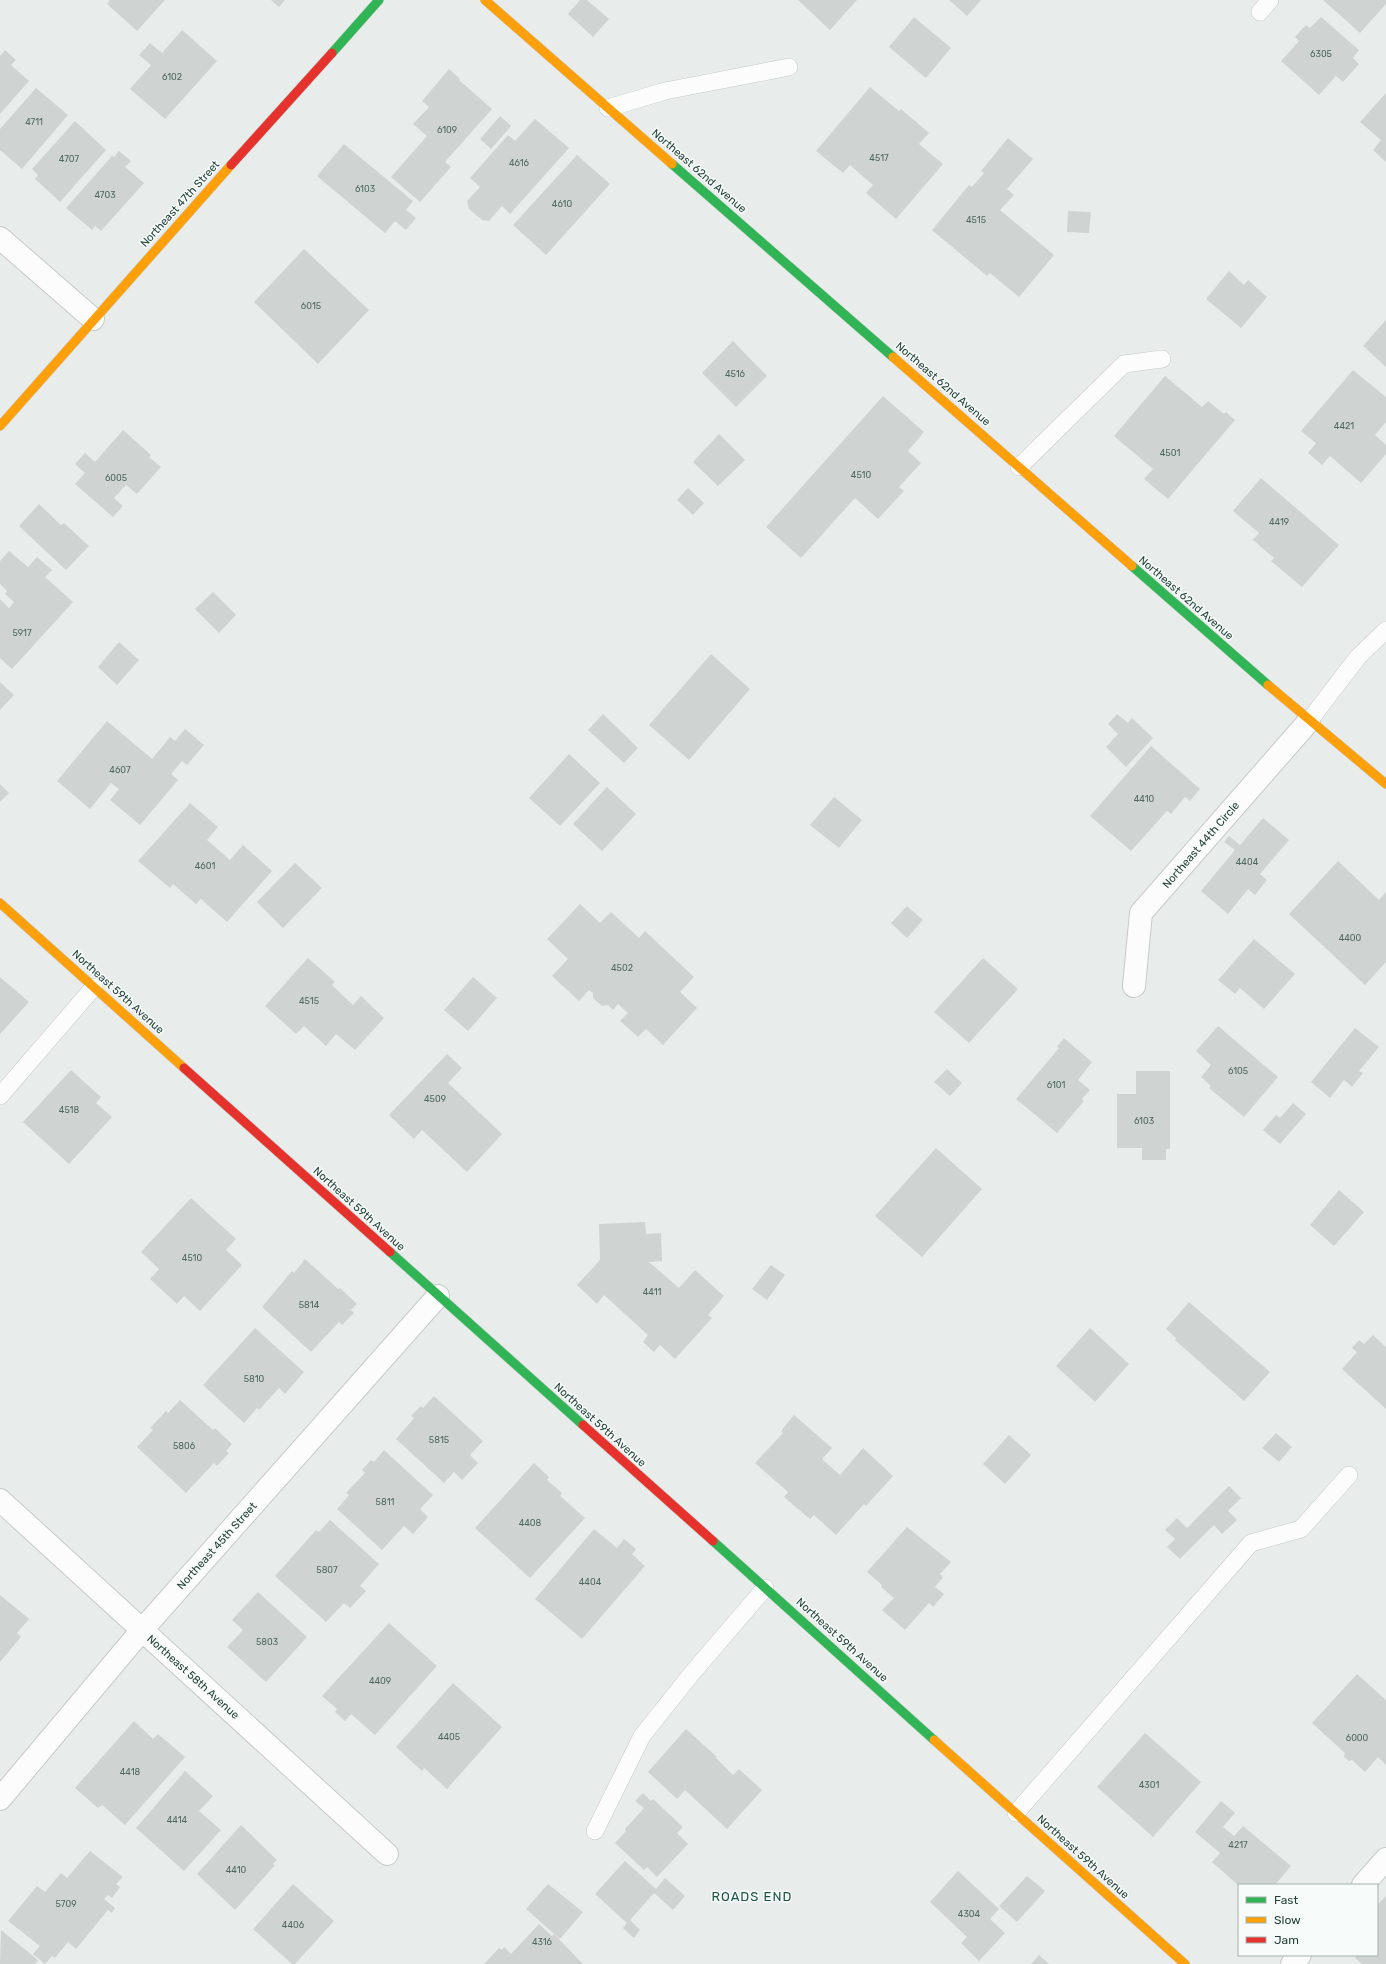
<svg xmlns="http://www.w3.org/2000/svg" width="1386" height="1964" viewBox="0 0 1386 1964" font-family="Rubik,sans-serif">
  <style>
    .building { fill: #cfd4d2 }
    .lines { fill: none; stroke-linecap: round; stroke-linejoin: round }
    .lane-casing { stroke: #c5cac8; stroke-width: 18 }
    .street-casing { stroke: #c5cac8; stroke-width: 24 }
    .fast-casing { stroke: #c3cbc8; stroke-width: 10 }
    .slow-casing { stroke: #c3cbc8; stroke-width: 10 }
    .jam-casing { stroke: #c3cbc8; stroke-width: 10 }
    .lane { stroke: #fcfcfc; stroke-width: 17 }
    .street { stroke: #fcfcfc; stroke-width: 22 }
    .fast { stroke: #30b455; stroke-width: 9 }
    .slow { stroke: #ff9f0a; stroke-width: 9 }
    .jam { stroke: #e5322d; stroke-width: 9 }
    .labels { text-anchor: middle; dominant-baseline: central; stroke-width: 3; stroke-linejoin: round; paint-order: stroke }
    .number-label { font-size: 9px; fill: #506761 }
    .street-label { font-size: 11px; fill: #24423a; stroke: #f7fbf9 }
    .quarter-label { font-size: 13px; letter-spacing: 1px; fill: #1f5548; stroke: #f7fbf9 }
  </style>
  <rect width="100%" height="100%" fill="#e8edeb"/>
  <path class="building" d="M110,0H165L137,31L107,4Z
    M271,0H285L279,7Z
    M580,0H587L609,19L593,37L568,14Z
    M798,0H857L830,30Z
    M949,0H981L967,16Z
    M1323,0H1386V4L1360,33Z
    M914,17L951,48L926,78L889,47Z
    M1321,17L1359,50L1353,58L1359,64L1343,82L1336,76L1319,95L1281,61L1299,41L1295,37L1306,25L1310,28Z
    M182,30L217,61L165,119L130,89L151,65L139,55L150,43L162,53Z
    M5,50L16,60L11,65L29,81L0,114V56Z
    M449,69L460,79L459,80L492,109L445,162L451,167L420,202L391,177L427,136L413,124L429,107L422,101Z
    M870,87L899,111L901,109L929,133L919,144L943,164L896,219L866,193L873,185L850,165L843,173L816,151Z
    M36,88L68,115L22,169L0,150V129Z
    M1386,93V162L1373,150L1381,140L1360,122Z
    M500,116L511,126L491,149L480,139Z
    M535,119L569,148L510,214L502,206L489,221L482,220L469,209L467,201L480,187L470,178L508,135L515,141Z
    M75,121L106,150L60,202L35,179L38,175L32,169Z
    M1008,138L1033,159L1007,189L1014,195L1000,210L1054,255L1019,297L990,273L987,276L932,230L969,185L972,187L984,173L981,171Z
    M344,144L413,201L406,210L416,218L406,230L395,221L385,233L317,176Z
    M119,151L131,161L125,167L144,183L101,231L95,226L92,230L66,208L112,156L114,157Z
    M577,155L610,184L546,255L513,225Z
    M1068,211L1091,212L1089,233L1067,232Z
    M304,249L369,310L318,364L254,302Z
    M1229,271L1244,285L1248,280L1267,297L1241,328L1206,299Z
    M1386,320V367L1363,346Z
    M733,341L767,376L736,407L702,373Z
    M1353,370L1386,397V422L1375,435L1386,445V454L1361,483L1330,456L1322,465L1308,453L1316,443L1301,431Z
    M1165,376L1202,407L1208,401L1224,414L1226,412L1235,420L1168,499L1144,479L1153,469L1114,436Z
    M883,396L924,432L908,451L921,463L899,487L904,491L878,519L855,498L801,558L766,527Z
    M123,430L151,455L149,457L161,467L137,494L126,485L114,498L123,506L113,517L75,484L85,473L75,464L85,453L95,462Z
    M719,434L745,460L718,486L693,462Z
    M1261,478L1339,545L1302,587L1271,561L1274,558L1253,540L1259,533L1233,511Z
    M688,488L704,503L693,515L677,500Z
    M39,504L61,525L64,523L89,546L66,570L19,526Z
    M9,551L28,567L37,557L52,570L45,577L73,602L12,669L0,658V599L9,608L14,602L5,594L7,591L0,584V561Z
    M213,592L236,615L219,633L195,609Z
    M119,642L139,660L117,685L98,667Z
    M711,654L750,689L689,760L649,725Z
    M0,682L14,695L0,710Z
    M603,714L638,748L624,763L588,730Z
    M1117,714L1128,723L1132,718L1153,738L1126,767L1106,747L1118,734L1108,724Z
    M107,721L152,759L170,737L175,741L185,729L204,745L187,765L182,761L171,774L178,780L140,825L110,800L119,789L111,783L90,809L57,781Z
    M1151,746L1200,789L1190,801L1185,797L1171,814L1167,811L1131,851L1090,816Z
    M569,754L600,783L560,826L529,798Z
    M0,784L9,793L0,802Z
    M607,787L636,814L602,851L573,824Z
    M834,797L862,820L839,848L810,825Z
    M190,803L218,827L207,840L230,860L243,845L272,871L227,922L201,899L196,904L173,884L170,888L138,861Z
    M1263,818L1289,840L1260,874L1267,880L1255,895L1248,889L1228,914L1201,891L1235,850L1224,842L1229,836L1240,845Z
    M1338,861L1379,900L1386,892V962L1365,985L1289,914Z
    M295,863L322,888L283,928L257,902Z
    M580,904L600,923L611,912L639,938L645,931L694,977L680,992L697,1008L663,1045L646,1029L638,1037L620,1021L628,1013L618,1004L613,1010L608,1005L602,1006L593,998V993L589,990L579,1001L552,976L568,959L547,939Z
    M907,906L923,920L907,938L891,923Z
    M1254,939L1295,974L1264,1009L1240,988L1235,994L1218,980Z
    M308,958L335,982L332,985L353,1005L361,996L384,1018L355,1050L336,1034L326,1046L304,1026L296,1034L265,1006Z
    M983,958L1018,989L969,1043L934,1012Z
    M0,977L29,1002L0,1034Z
    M473,977L497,998L468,1031L444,1010Z
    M1218,1026L1278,1077L1244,1117L1209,1088L1211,1086L1201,1077L1211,1065L1196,1051Z
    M1355,1028L1379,1047L1359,1071L1363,1073L1352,1087L1344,1080L1330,1098L1311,1082Z
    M1064,1038L1092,1062L1078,1080L1090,1090L1082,1099L1084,1101L1057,1133L1016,1099L1059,1048L1057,1047Z
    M447,1054L462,1068L448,1083L502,1134L467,1172L422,1130L414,1139L389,1115Z
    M947,1069L962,1083L950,1096L934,1082Z
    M71,1070L101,1097L96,1103L112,1117L69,1164L23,1122Z
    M1136,1071H1170V1149H1166V1160H1142V1148H1117V1094H1136Z
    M1293,1103L1306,1114L1280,1144L1263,1130L1276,1115L1280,1118Z
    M936,1148L982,1189L922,1257L875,1216Z
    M1339,1190L1364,1212L1334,1246L1310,1225Z
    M191,1198L236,1239L226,1250L242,1265L200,1311L184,1296L177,1304L150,1279L159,1269L141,1252Z
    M645,1222L646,1234L661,1233L662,1261L649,1262L679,1288L695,1270L724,1296L708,1315L712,1318L675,1359L660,1345L654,1352L643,1342L648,1335L604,1295L597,1304L577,1285L600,1260L599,1224Z
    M305,1259L338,1289L340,1288L357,1304L351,1310L354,1313L342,1325L339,1322L311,1352L262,1307L292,1271L294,1273Z
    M771,1265L785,1275L767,1300L752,1289Z
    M1189,1302L1270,1372L1244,1401L1175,1340L1176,1338L1166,1329Z
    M255,1328L304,1372L285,1394L279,1388L259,1410L257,1408L244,1423L203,1385Z
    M1090,1328L1129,1364L1095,1402L1056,1366Z
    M1373,1335L1386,1347V1409L1342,1369L1357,1352L1352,1348L1359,1340L1364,1344Z
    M434,1396L483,1441L470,1455L478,1463L462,1480L454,1472L444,1483L396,1439L414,1418L411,1416L421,1406L423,1408Z
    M180,1400L213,1430L215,1428L232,1444L226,1451L229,1453L217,1466L214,1463L186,1493L137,1447L153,1430L150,1428L166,1411L168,1413Z
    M794,1415L832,1448L822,1459L840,1475L863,1448L893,1476L866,1506L864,1504L836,1535L814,1515L810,1519L784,1497L788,1492L755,1463L783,1433L781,1431Z
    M1276,1433L1292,1447L1279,1462L1262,1448Z
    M1009,1435L1031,1455L1005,1484L983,1464Z
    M384,1450L433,1495L420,1509L428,1517L413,1534L404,1526L382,1550L337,1509L349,1495L346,1493L365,1473L362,1470L371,1460L374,1462Z
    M534,1463L549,1477L547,1480L562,1493L560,1496L585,1518L530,1578L475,1528Z
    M1229,1486L1241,1498L1228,1511L1237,1520L1222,1534L1214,1525L1180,1559L1167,1547L1175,1539L1165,1530L1177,1518L1187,1528Z
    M330,1520L379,1564L360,1586L366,1591L350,1608L344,1603L326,1622L275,1576L316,1530L319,1532Z
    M907,1527L951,1562L940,1574L943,1577L935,1587L944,1594L933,1607L929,1603L905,1630L882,1610L894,1598L881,1587L882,1585L867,1572Z
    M594,1529L617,1548L624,1539L636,1549L632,1554L645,1566L582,1639L535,1599Z
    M258,1592L307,1637L266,1682L227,1647L243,1630L232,1620Z
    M0,1595L29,1619L17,1633L21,1637L0,1662Z
    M389,1623L437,1666L375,1735L351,1714L345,1721L335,1712L337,1709L322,1696Z
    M1357,1674L1386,1700V1765L1378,1757L1365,1772L1352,1760L1349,1761L1344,1757L1345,1753L1312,1723Z
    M453,1683L502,1727L447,1789L424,1768L422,1771L396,1747Z
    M134,1721L153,1739L158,1734L185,1757L125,1825L102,1805L98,1808L75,1788Z
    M686,1729L717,1757L716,1758L733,1775L739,1769L762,1790L727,1829L685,1790L677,1799L648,1772Z
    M1145,1733L1201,1782L1153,1837L1097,1787Z
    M185,1771L213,1796L199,1811L221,1830L184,1871L136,1828Z
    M643,1793L651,1801L653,1799L683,1827L677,1833L688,1844L657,1877L647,1867L644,1870L615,1843L626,1831L625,1829L644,1808L635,1801Z
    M1221,1801L1235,1813L1223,1827L1234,1836L1243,1826L1291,1866L1275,1885H1238L1212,1862L1220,1853L1195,1832Z
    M241,1825L277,1860L273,1864L275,1865L235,1910L197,1874Z
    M90,1851L123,1877L116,1884L120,1887L112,1898L108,1895L104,1899L115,1908L112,1913L108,1910L76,1949L68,1942L55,1958L52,1956L45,1964L33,1954L40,1946L8,1921L37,1886L45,1892L61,1873L67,1878Z
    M625,1861L656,1889L665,1878L685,1896L673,1910L654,1893L630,1920L640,1930L634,1938L623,1928L627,1923L595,1894Z
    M958,1871L999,1909L990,1919L1005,1933L979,1961L961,1943L967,1937L930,1902Z
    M1027,1876L1045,1891L1017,1922L999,1906Z
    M293,1884L334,1921L295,1964H292L253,1929Z
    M548,1884L583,1912L560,1939L526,1909Z
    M1386,1896V1964H1362L1355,1958L1358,1955H1377V1905Z
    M539,1924L552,1936L554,1934L583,1964H484L499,1948L502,1950L504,1947L511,1954Z
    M1,1930L38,1960L35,1964H0Z
    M1039,1955L1049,1964H1031Z"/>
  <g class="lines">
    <g class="lane-casing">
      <path id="lane" d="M1260,12L1270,0
        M608,108L665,91L789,67
        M1019,467L1124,364L1162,359
        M1309,721L1358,657L1386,630
        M0,1096L94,987
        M1016,1813L1251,1543L1301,1529L1349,1475
        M595,1831L642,1736L693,1672L765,1588"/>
    </g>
    <g class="street-casing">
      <path id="street" d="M0,238L93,319
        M1134,986L1141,913L1309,721
        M0,1500L387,1854
        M0,1799L142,1630L438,1296
        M1363,1885L1386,1859
        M1292,1964L1300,1955"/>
    </g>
    <g class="fast-casing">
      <path id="fast" d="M332,53L379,0
        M672,164L893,357
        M1132,566L1268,685
        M390,1252L583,1425
        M713,1541L934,1740"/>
    </g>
    <g class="slow-casing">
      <path id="slow" d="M485,0L672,164
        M893,357L1132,566
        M0,426L231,165
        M1268,685L1386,784
        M0,903L184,1068
        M934,1740L1185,1964"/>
    </g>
    <g class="jam-casing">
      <path id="jam" d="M231,165L332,53
        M184,1068L390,1252
        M583,1425L713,1541"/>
    </g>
    <use href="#lane" class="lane"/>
    <use href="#street" class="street"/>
    <use href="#fast" class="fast"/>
    <use href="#slow" class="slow"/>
    <use href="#jam" class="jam"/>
  </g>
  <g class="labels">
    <g class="number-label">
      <text x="1321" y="54">6305</text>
      <text x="172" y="77">6102</text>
      <text x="34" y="122">4711</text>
      <text x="447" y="130">6109</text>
      <text x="879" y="158">4517</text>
      <text x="69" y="159">4707</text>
      <text x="519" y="163">4616</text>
      <text x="365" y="189">6103</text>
      <text x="105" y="195">4703</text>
      <text x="562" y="204">4610</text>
      <text x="976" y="220">4515</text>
      <text x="311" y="306">6015</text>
      <text x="735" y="374">4516</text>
      <text x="1344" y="426">4421</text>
      <text x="1170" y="453">4501</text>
      <text x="861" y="475">4510</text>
      <text x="116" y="478">6005</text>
      <text x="1279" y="522">4419</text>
      <text x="22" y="633">5917</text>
      <text x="120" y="770">4607</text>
      <text x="1144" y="799">4410</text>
      <text x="1247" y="862">4404</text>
      <text x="205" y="866">4601</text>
      <text x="1350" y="938">4400</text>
      <text x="622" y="968">4502</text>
      <text x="309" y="1001">4515</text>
      <text x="1238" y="1071">6105</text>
      <text x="1056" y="1085">6101</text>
      <text x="435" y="1099">4509</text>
      <text x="69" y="1110">4518</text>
      <text x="1144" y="1121">6103</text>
      <text x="192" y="1258">4510</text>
      <text x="652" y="1292">4411</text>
      <text x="309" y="1305">5814</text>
      <text x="254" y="1379">5810</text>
      <text x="439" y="1440">5815</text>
      <text x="184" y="1446">5806</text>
      <text x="385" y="1502">5811</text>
      <text x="530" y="1523">4408</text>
      <text x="327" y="1570">5807</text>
      <text x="590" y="1582">4404</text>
      <text x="267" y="1642">5803</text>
      <text x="380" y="1681">4409</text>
      <text x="449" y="1737">4405</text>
      <text x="1357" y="1738">6000</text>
      <text x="130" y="1772">4418</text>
      <text x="1149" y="1785">4301</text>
      <text x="177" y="1820">4414</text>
      <text x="1238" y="1845">4217</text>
      <text x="236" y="1870">4410</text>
      <text x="66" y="1904">5709</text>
      <text x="969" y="1914">4304</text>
      <text x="293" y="1925">4406</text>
      <text x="542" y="1942">4316</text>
    </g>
    <g class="street-label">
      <text transform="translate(699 171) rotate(41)">Northeast 62nd Avenue</text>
      <text transform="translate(180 204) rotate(-48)">Northeast 47th Street</text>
      <text transform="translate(943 384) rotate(41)">Northeast 62nd Avenue</text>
      <text transform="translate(1186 598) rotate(41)">Northeast 62nd Avenue</text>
      <text transform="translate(1201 845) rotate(-49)">Northeast 44th Circle</text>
      <text transform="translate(118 992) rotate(42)">Northeast 59th Avenue</text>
      <text transform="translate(359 1209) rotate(42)">Northeast 59th Avenue</text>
      <text transform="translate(600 1425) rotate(42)">Northeast 59th Avenue</text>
      <text transform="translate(217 1546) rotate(-48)">Northeast 45th Street</text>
      <text transform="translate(842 1640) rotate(42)">Northeast 59th Avenue</text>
      <text transform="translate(193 1677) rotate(42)">Northeast 58th Avenue</text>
      <text transform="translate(1083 1857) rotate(42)">Northeast 59th Avenue</text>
    </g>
    <g class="quarter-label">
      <text x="752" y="1896">ROADS END</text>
    </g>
  </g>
  <rect x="1238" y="1884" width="140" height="72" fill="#f7fbf9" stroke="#a3b1ad"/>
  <rect x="1246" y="1897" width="20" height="6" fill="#30b455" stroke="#a3b1ad"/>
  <text x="1274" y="1904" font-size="12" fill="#24423a">Fast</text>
  <rect x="1246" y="1917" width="20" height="6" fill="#ff9f0a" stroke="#a3b1ad"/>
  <text x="1274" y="1924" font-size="12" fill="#24423a">Slow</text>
  <rect x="1246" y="1937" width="20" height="6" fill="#e5322d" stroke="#a3b1ad"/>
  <text x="1274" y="1944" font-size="12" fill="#24423a">Jam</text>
</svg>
